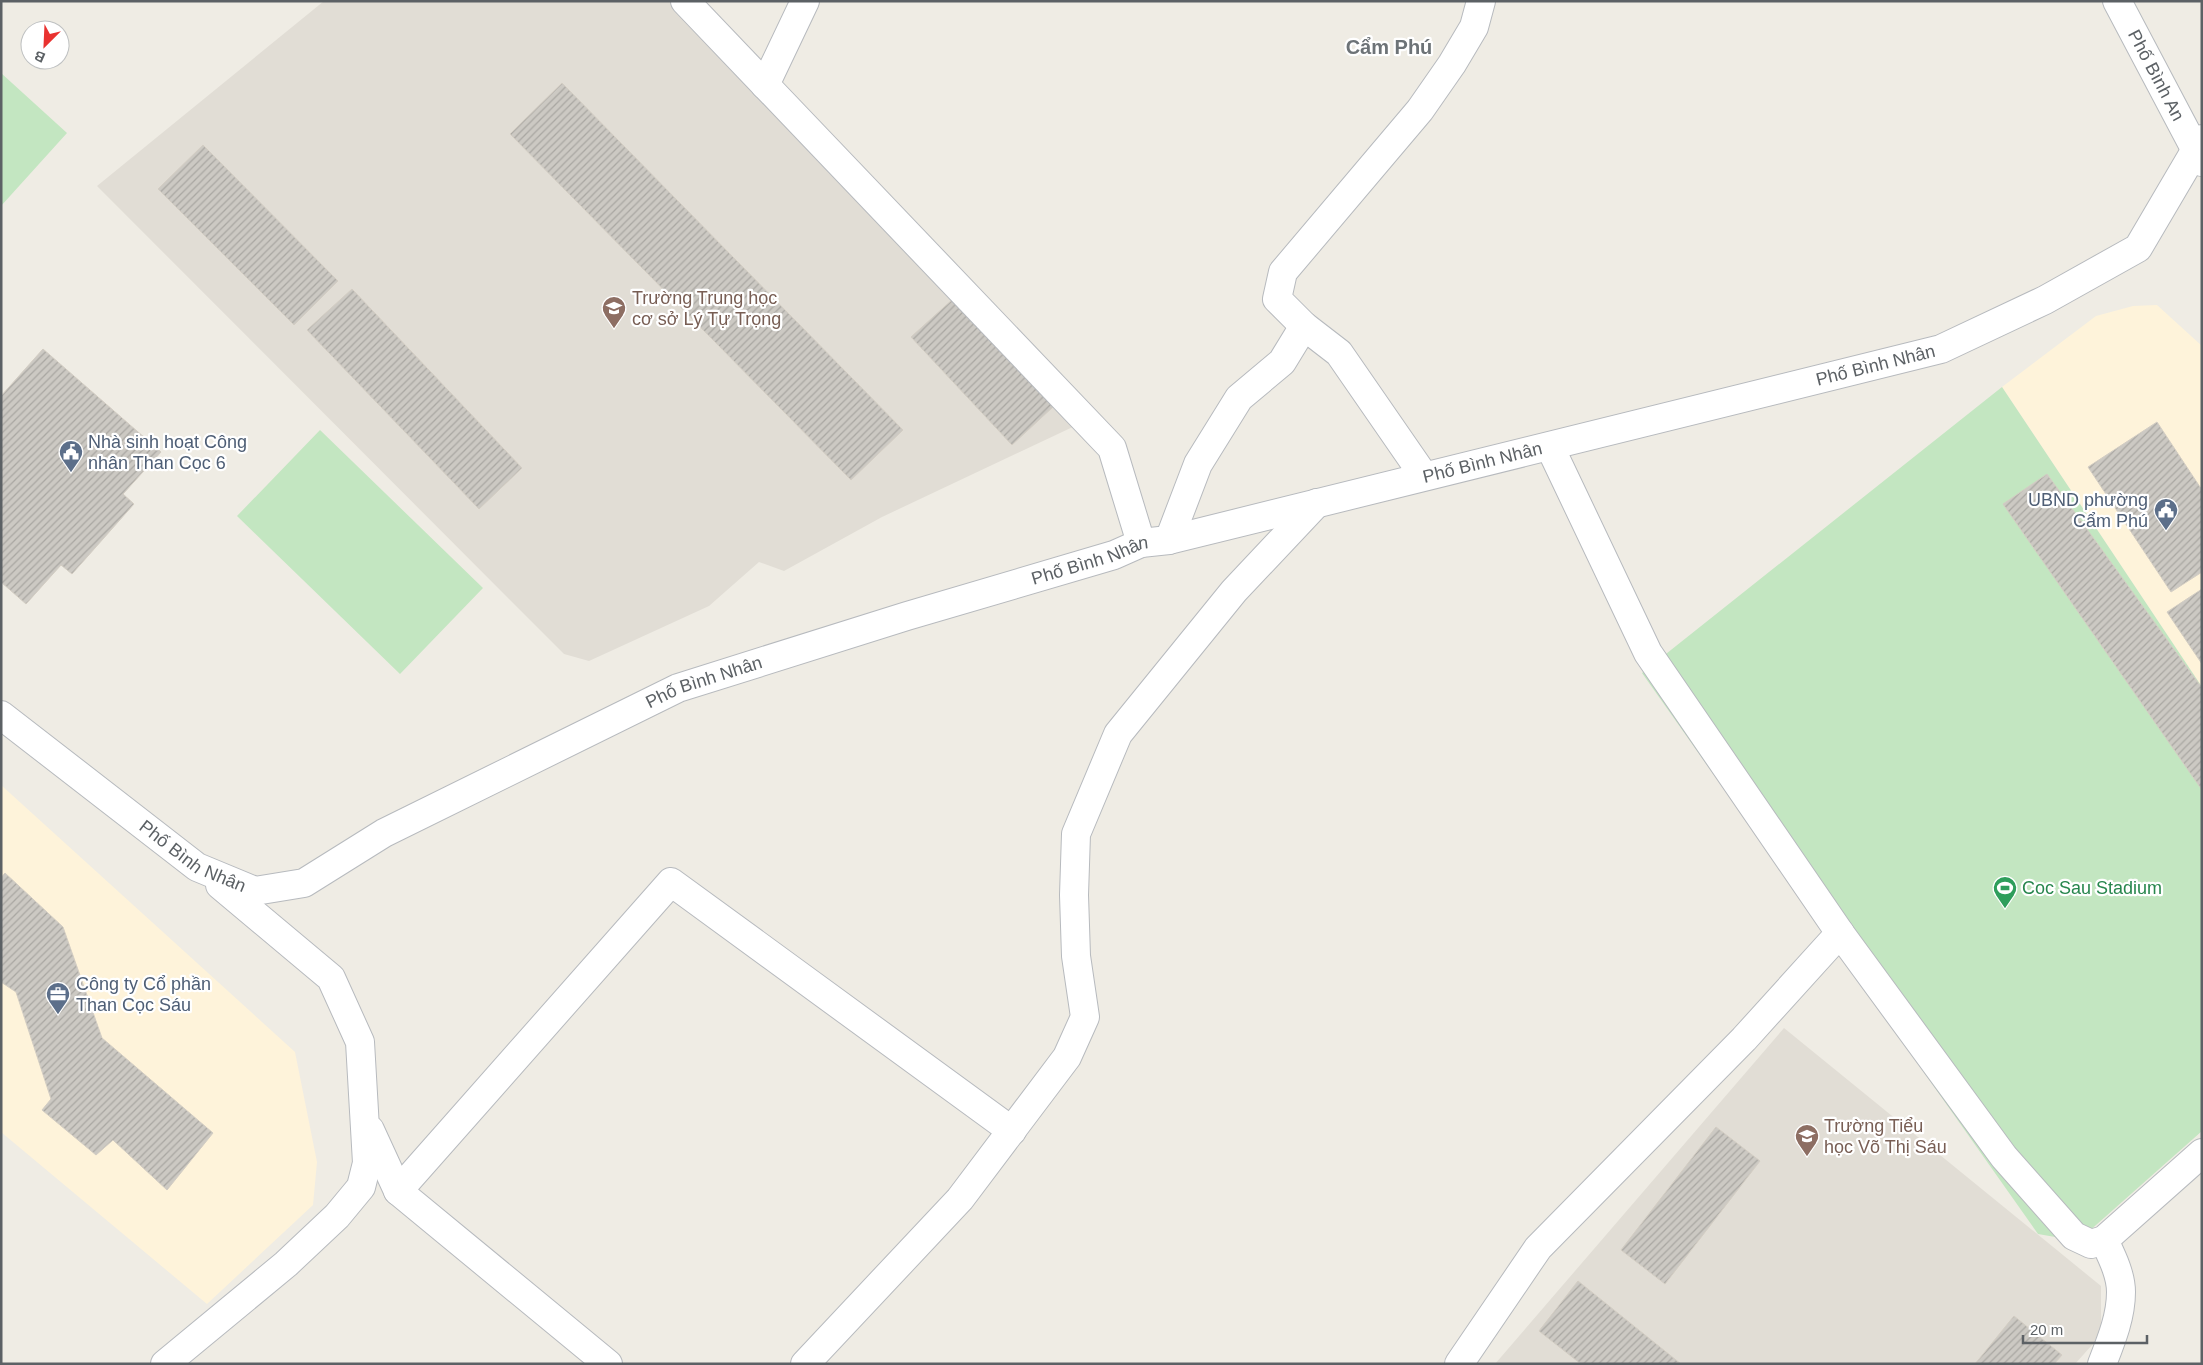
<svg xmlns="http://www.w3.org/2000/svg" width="2203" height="1365" viewBox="0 0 2203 1365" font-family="Arial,sans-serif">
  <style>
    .commercial { fill: #fef3da }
    .education { fill: #e1ddd5 }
    .park { fill: #c3e6c1 }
    .building { fill: url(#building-hatch); stroke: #d3cdc3 }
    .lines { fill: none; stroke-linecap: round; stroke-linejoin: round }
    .minor-casing { stroke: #b7babe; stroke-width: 30 }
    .minor { stroke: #fff; stroke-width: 28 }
    .labels { text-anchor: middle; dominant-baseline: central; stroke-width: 4.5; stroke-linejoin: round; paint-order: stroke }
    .street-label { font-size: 18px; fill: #5c6165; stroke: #fff }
    .education-label { font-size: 18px; fill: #785e54; stroke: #fff; text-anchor: start }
    .service-label { font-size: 18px; fill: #4e5e75; stroke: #fff; text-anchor: start }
    .leisure-label { font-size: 18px; fill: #27864d; stroke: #fff; text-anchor: start }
    .quarter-label { font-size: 20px; font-weight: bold; fill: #6d7377; stroke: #fff }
  </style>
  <defs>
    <pattern id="building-hatch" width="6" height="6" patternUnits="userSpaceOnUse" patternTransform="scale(1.25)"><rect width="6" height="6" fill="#ccc9c3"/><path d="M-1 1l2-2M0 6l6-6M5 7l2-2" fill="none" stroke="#a9a7a2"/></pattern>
  </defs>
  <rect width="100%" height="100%" fill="#efece4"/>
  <path class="commercial" d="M2157,305L2202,346V687L2002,387L2096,316L2133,306Z
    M1,785L295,1052L317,1162L313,1205L207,1304L1,1132Z"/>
  <path class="education" d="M324,1H683L1077,425L882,517L784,571L759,562L709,606L589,661L564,654L97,186Z
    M1784,1028L2101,1286V1335L2075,1364H1495Z"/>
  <path class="park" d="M1,73L67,133L1,206Z
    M2002,387L2202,687V1131L2078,1241L2038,1234L1642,673Z
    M320,430L483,588L400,674L237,516Z"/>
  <path class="building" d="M562,83L903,430L851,480L510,134Z
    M203,145L338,281L294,325L158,189Z
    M352,289L522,468L479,509L307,330Z
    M953,299L1054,406L1012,445L911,337Z
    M43,349L161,452L123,494L134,504L72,574L61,565L26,604L1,582V396Z
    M2157,422L2202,490V572L2171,592L2088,467Z
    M2047,474L2202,688V790L2003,504Z
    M2202,589V664L2167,612Z
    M5,873L63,927L102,1038L213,1133L167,1190L113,1140L96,1155L42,1110L51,1099L16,992L1,982V878Z
    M1716,1127L1760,1161L1665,1284L1621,1250Z
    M1578,1281L1681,1364H1581L1539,1331Z
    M2014,1316L2062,1355L2054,1364H1975Z"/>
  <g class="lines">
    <g class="minor-casing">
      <g id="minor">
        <path d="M685,1L1112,448L1141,543"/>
        <path id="s1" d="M2117,1L2202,162"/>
        <path d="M765,85L805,1"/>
        <path d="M1550,447L1648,653L1840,933L2004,1157L2074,1236L2091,1244L2104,1240L2202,1153"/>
        <path d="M1424,476L1339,353L1304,326L1277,299L1283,272L1420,110L1452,64L1474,27L1481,1"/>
        <path d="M1169,540L1198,464L1239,398L1282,362L1304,326"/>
        <path id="s2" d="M1,715L197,867L255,891L304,883L384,833L678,688L907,616L1114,555L1141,543L1169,540L1941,349L2045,300L2138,248L2202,139"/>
        <path d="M370,1130L398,1191L608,1364"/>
        <path d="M398,1191L671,882L1012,1131"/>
        <path d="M165,1364L286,1264L337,1216L361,1187L367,1163L360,1042L331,978L220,885"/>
        <path d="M805,1364L960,1199L1067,1057L1085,1017L1076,956L1074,895L1076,834L1118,734L1234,591L1317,503"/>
        <path d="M1459,1364L1538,1248L1744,1039L1840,933"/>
        <path d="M2102,1364C2111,1341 2121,1317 2121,1292C2121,1274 2111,1255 2104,1240"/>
      </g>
    </g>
    <use href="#minor" class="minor"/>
  </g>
  <defs>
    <g id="school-pin" transform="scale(1.25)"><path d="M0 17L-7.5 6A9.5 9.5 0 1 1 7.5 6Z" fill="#8d6e63" stroke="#fff"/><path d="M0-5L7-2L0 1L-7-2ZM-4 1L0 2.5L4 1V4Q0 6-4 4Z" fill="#fff"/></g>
    <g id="civic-pin" transform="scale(1.25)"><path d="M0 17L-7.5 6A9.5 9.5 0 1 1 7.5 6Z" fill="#5c6f8a" stroke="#fff"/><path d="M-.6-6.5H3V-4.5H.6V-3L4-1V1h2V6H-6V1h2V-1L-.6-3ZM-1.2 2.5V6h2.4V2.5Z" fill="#fff"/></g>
    <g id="stadium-pin" transform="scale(1.25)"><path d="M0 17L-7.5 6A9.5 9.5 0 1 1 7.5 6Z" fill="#2e9e5b" stroke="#fff"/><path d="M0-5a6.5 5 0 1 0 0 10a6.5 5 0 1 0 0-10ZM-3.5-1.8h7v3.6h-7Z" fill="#fff"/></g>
    <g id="office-pin" transform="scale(1.25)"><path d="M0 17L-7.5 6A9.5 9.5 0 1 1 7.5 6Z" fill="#5c6f8a" stroke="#fff"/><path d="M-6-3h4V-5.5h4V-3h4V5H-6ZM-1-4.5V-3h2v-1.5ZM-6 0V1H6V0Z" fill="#fff"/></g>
  </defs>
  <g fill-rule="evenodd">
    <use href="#school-pin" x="614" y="308"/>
    <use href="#civic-pin" x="71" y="452"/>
    <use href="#civic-pin" x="2166" y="510"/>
    <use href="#stadium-pin" x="2005" y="888"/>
    <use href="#office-pin" x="58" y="994"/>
    <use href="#school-pin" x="1807" y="1136"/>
  </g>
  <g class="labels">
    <g class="street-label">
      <text stroke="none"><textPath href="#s1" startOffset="84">Phố Bình An</textPath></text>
      <text stroke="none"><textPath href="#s2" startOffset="2024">Phố Bình Nhân</textPath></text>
      <text stroke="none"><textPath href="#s2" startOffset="1619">Phố Bình Nhân</textPath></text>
      <text stroke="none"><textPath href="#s2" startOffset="1214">Phố Bình Nhân</textPath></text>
      <text stroke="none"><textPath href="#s2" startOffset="809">Phố Bình Nhân</textPath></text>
      <text stroke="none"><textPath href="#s2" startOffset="239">Phố Bình Nhân</textPath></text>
    </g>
    <g class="education-label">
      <text x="632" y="298">Trường Trung học<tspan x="632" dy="21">cơ sở Lý Tự Trọng</tspan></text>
      <text x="1824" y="1126">Trường Tiểu<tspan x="1824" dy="21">học Võ Thị Sáu</tspan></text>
    </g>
    <g class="service-label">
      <text x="88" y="442">Nhà sinh hoạt Công<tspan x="88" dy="21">nhân Than Cọc 6</tspan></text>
      <text x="2148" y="500" text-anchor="end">UBND phường<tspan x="2148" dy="21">Cẩm Phú</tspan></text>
      <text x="76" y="984">Công ty Cổ phần<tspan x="76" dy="21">Than Cọc Sáu</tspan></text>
    </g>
    <g class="leisure-label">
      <text x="2022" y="888">Coc Sau Stadium</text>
    </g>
    <g class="quarter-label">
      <text x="1389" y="47">Cẩm Phú</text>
    </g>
  </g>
  <rect width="2203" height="1365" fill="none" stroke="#5c6165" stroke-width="5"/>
  <g transform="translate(45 45) rotate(204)"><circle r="24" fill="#ffffff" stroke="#bec0c1"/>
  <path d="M0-4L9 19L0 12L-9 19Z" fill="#e93230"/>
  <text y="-8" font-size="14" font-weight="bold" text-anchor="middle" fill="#5c6165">B</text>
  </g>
  <path d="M2023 1335v8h124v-8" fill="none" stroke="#5c6165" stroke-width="2.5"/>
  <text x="2030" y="1335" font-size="15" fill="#5c6165" stroke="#ffffff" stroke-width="4" paint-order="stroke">20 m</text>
</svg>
